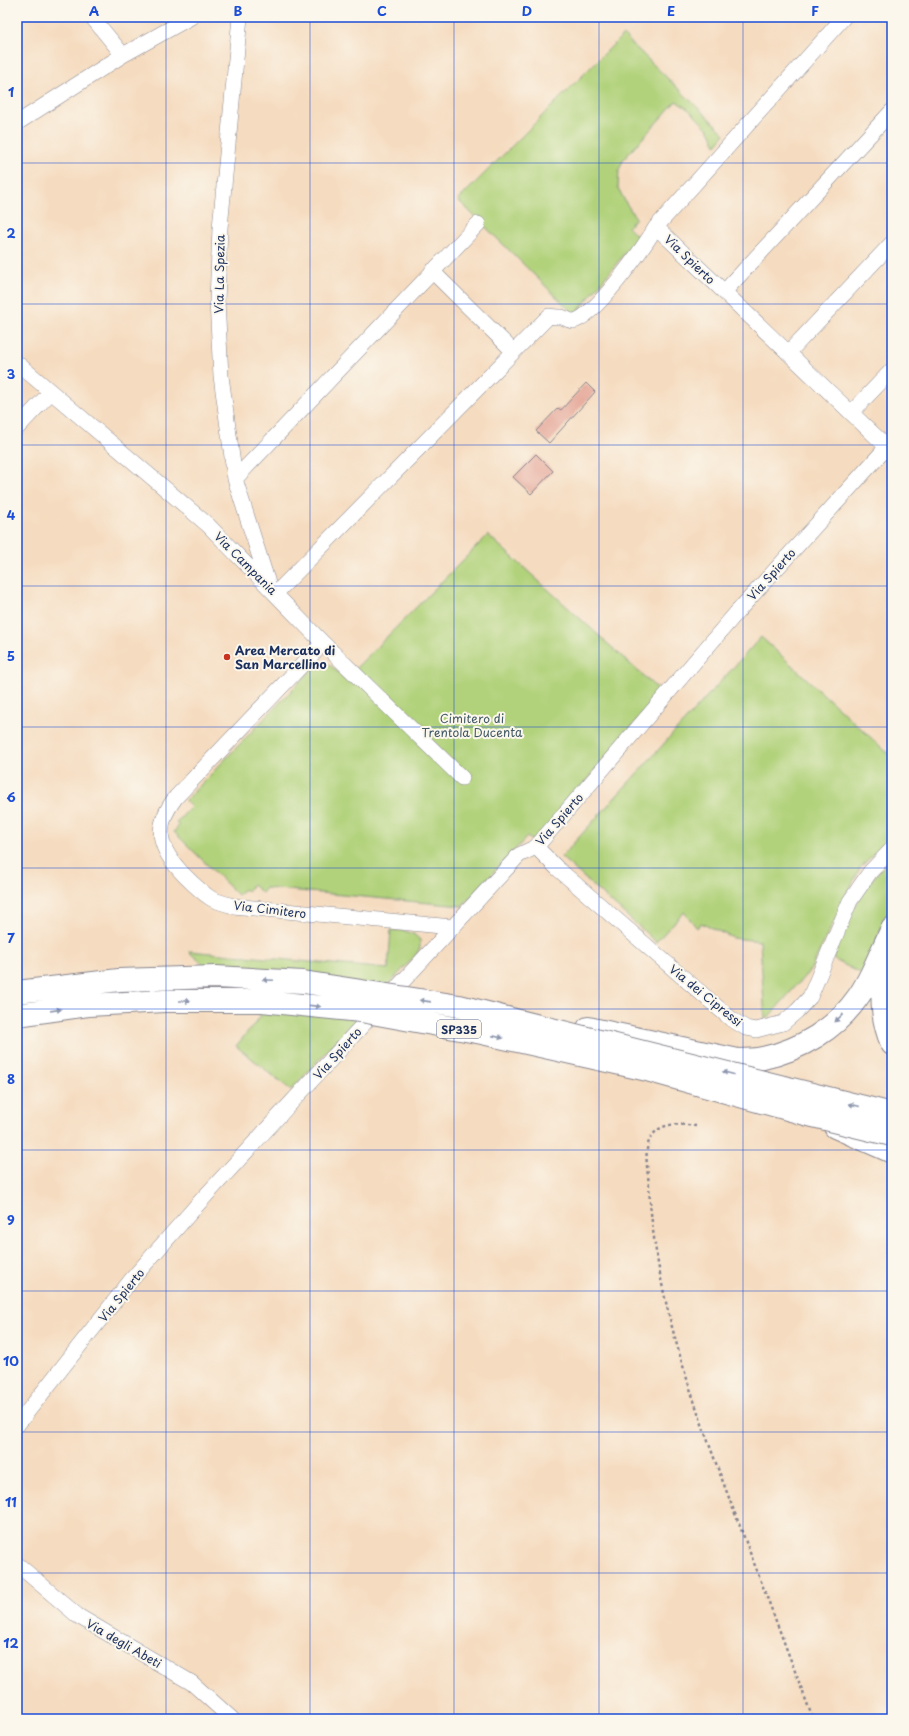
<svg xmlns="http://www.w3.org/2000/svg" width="909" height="1736" viewBox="0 0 909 1736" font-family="'Playpen Sans',sans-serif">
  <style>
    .green { fill: #b1d27a; stroke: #66806c }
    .building { fill: #e5a799 }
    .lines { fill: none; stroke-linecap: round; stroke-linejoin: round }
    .street-casing { stroke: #88858e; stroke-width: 16 }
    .highway-casing { stroke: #88858e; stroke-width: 24 }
    .path { stroke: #88858e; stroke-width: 2.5; stroke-dasharray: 3 3; stroke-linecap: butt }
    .street { stroke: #fff; stroke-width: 15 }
    .highway { stroke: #fff; stroke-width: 22 }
    .highway-bridge-casing { stroke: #88858e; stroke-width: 24; stroke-linecap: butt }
    .highway-bridge { stroke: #fff; stroke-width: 22 }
    .oneway { fill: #8d97ae }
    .grid { fill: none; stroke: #1d4ed8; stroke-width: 1; stroke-opacity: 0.55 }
    .poi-dot { fill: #c8321e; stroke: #fbf7ec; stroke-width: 1.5 }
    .labels { text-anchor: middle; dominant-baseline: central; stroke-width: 4; stroke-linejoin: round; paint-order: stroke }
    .shield { fill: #fbf7ec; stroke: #5e6b89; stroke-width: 1 }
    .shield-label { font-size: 11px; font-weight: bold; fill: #1b2f5e }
    .street-label { font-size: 12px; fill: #1b2f5e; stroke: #fbf7ec }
    .poi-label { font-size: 12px; font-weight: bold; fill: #1b2f5e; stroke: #fbf7ec; text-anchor: start }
    .park-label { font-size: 12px; fill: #405865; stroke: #fbf7ec }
    .neatline { fill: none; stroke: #1d4ed8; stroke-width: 1.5 }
    .grid-label { font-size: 13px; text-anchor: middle; font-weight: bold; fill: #1d4ed8 }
  </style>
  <rect width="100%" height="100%" fill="#fbf7ec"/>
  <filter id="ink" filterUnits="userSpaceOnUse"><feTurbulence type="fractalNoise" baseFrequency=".025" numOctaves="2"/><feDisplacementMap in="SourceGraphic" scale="8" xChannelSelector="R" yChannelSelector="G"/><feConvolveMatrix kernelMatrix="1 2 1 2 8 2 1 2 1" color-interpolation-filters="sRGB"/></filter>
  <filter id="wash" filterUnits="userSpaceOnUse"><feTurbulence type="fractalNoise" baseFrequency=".012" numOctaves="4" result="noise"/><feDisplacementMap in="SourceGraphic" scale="16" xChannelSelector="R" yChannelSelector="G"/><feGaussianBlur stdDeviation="0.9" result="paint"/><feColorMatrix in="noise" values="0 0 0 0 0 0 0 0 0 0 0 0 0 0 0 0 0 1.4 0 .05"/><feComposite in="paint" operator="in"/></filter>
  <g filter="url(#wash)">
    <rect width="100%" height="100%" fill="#f5dbbf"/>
    <path class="green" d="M623,35L725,134L716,145L709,130L688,109L676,101L623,160L619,170L618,188L626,203L636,218L628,227L638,237L575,315L458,200Z
      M488,535L661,692L534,842L527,837L462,906L266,888L262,893L253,885L247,891L245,889L238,895L174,832L179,825L176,823L191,807L185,801L317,664L323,670L329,664L345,679Z
      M761,637L892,757V835L860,868L811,969L765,1021L760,941L733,938L701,923L697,928L684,912L656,942L561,857Z
      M892,858V907L885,917L864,975L833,959C845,922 863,884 892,858Z
      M391,930C403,931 412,930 420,940V948L416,955L291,1090L236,1046L261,1016L188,951L388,969Z"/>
    <g id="blocks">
      <path class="building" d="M586,383L595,392L549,443L536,431L558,408L561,410Z
        M536,454L553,471L531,494L513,477Z"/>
    </g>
  </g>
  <g filter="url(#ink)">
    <use href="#blocks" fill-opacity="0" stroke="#88858e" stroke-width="1"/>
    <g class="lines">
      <g class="street-casing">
        <path id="street" d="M92,17L123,55
          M240,17L220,228L217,301L221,376L235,479L268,583
          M17,123L123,55L191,17
          M432,271L513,351
          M724,292L892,111
          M789,352L892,243
          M17,363L208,525L323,643L462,778
          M851,413L892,370
          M17,428L51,392
          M235,479L478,224
          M276,593L549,316C553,317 558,317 562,317C565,318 570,321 573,321C593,320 645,245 656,227L844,17
          M323,643L176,797C152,828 159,849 184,875C192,883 202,893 212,899C219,902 226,904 233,906L452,927
          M536,847L557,868L731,1019L746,1028L756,1030L783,1023L797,1011L810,997L850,901L870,872L892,849
          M17,1425L132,1279L198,1204L519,855L536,847L738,611L887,447L656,227
          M17,1564L78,1616L192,1683L232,1719"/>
      </g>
      <g class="highway-casing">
        <path id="highway" d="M885,953C883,985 878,1013 892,1044
          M588,1028L738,1060C746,1060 755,1060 763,1058C800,1050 836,1029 858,997C872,978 881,950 892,929
          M835,1127L892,1152"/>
      </g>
      <path class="path" d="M696,1126C680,1124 662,1121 651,1137C643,1150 648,1171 649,1186C655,1299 694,1406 734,1511C761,1581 787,1650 813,1719"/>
      <use href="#street" class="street"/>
      <use href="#highway" class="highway"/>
      <g class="highway-bridge-casing">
        <path id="highway-bridge" d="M17,992L119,980L216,977L303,982L459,1006L892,1114
          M17,1015L88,1005L165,1001H262L361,1011L482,1033L643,1069L805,1114L892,1135"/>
      </g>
      <use href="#highway-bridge" class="highway-bridge"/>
    </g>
    <defs><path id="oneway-solid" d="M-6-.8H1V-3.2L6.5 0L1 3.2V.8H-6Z"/></defs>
    <g class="oneway">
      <use href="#oneway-solid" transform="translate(268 980) rotate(-177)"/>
      <use href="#oneway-solid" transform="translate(185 1001)"/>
      <use href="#oneway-solid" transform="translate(425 1001) rotate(-172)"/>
      <use href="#oneway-solid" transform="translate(315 1006) rotate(6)"/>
      <use href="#oneway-solid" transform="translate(56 1010) rotate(-8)"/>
      <use href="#oneway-solid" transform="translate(839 1018) rotate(136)"/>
      <use href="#oneway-solid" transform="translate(498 1037) rotate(13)"/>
      <use href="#oneway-solid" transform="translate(728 1073) rotate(-166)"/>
      <use href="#oneway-solid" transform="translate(854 1105) rotate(-166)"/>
    </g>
  </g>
  <path class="grid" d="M166,17V1719M310,17V1719M454,17V1719M599,17V1719M743,17V1719M17,163H892M17,304H892M17,445H892M17,586H892M17,727H892M17,868H892M17,1009H892M17,1150H892M17,1291H892M17,1432H892M17,1573H892"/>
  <circle class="poi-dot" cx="227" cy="657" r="4"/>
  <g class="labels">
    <rect class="shield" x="437" y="1020" width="44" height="18" rx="3"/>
    <g class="shield-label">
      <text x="459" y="1029">SP335</text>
    </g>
    <g class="street-label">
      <text transform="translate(690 259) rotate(44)">Via Spierto</text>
      <text transform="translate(219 274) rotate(-89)">Via La Spezia</text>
      <text transform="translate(246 563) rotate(45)">Via Campania</text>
      <text transform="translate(771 574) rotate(-48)">Via Spierto</text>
      <text transform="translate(559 819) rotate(-49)">Via Spierto</text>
      <text transform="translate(270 909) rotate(7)">Via Cimitero</text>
      <text transform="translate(706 995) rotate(39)">Via dei Cipressi</text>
      <text transform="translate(337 1053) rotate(-48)">Via Spierto</text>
      <text transform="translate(121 1295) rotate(-51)">Via Spierto</text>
      <text transform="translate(124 1643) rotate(30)">Via degli Abeti</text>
    </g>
    <g class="poi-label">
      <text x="235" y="650">Area Mercato di<tspan x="235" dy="14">San Marcellino</tspan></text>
    </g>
    <g class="park-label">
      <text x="472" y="718">Cimitero di<tspan x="472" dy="14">Trentola Ducenta</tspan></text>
    </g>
  </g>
  <rect width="909" height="1736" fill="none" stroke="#fbf7ec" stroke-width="44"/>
  <rect x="22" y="22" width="865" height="1692" class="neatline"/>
  <g class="grid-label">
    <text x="94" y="16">A</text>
    <text x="238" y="16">B</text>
    <text x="382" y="16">C</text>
    <text x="527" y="16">D</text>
    <text x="671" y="16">E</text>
    <text x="815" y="16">F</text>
    <text x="11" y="97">1</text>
    <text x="11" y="238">2</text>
    <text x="11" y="379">3</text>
    <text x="11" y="520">4</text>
    <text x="11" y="661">5</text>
    <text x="11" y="802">6</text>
    <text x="11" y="943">7</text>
    <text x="11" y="1084">8</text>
    <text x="11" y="1225">9</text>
    <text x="11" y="1366">10</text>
    <text x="11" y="1507">11</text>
    <text x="11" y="1648">12</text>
  </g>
</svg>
